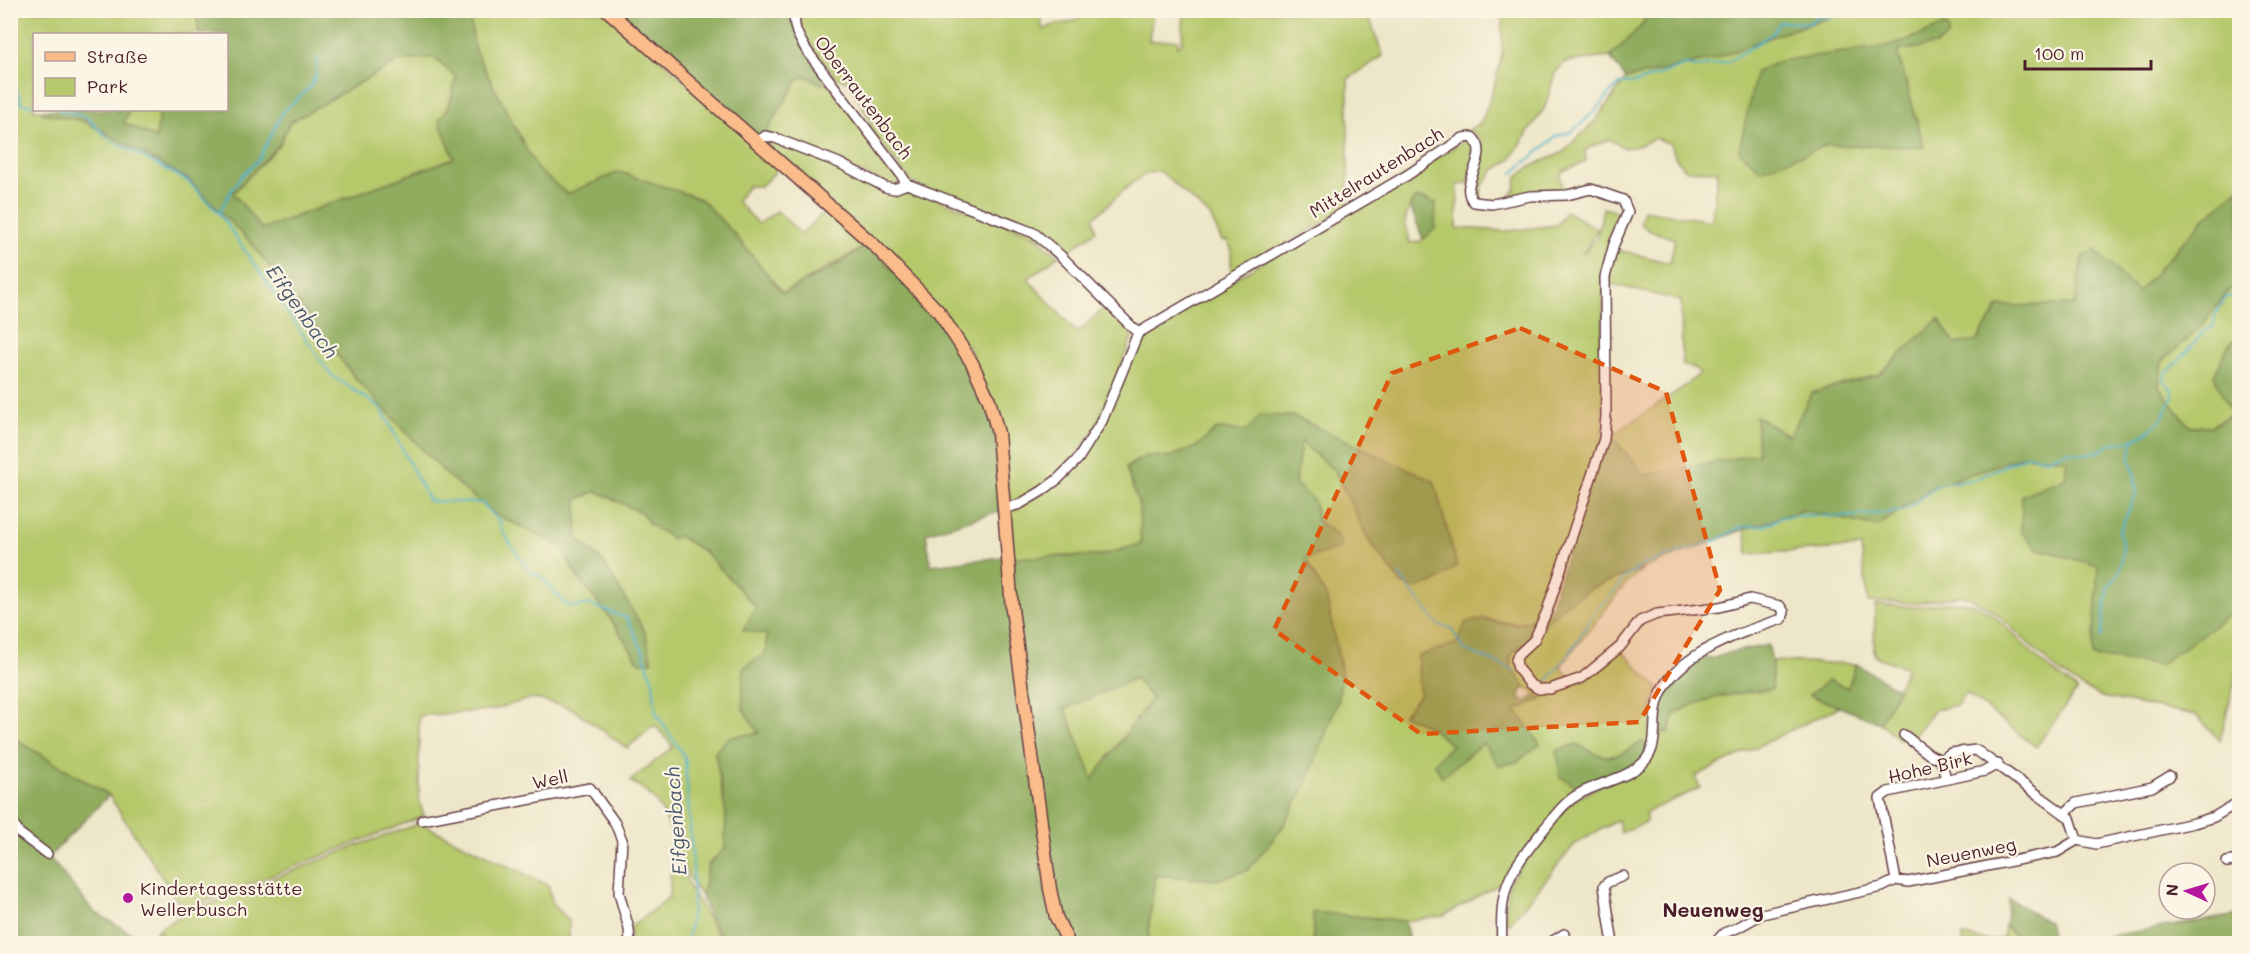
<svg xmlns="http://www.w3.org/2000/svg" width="2250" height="954" viewBox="0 0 2250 954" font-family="Mali,sans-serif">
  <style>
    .green { fill: #b5c86b; stroke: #80744b; stroke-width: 1.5; fill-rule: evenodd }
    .forest { fill: #90ac5f; stroke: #6d6645; stroke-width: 1.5; fill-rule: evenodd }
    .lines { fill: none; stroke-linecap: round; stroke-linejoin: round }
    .stream { stroke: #4ab0c9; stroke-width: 2 }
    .minor-casing { stroke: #623d43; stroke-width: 12 }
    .major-casing { stroke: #623d43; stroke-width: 15 }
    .minor { stroke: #fff; stroke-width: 9 }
    .major { stroke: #fabc8b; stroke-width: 12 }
    .marked { fill: #e0560e; fill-opacity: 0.2; stroke: #e0560e; stroke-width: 4.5; stroke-dasharray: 12 8; stroke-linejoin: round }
    .poi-dot { fill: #b5179e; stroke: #fcf5e5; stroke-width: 2 }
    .labels { text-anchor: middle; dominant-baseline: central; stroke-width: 4.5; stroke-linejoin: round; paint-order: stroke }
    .street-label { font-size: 18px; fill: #4a1f2b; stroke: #fcf5e5 }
    .poi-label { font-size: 18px; fill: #4a1f2b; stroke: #fcf5e5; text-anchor: start }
    .water-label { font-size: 20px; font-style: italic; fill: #4a596a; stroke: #fcf5e5 }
    .neighbourhood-label { font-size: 20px; font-weight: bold; fill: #4a1f2b; stroke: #fcf5e5 }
  </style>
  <rect width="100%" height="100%" fill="#fcf5e5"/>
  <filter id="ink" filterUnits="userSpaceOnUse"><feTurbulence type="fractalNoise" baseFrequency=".0167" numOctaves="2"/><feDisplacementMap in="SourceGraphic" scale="12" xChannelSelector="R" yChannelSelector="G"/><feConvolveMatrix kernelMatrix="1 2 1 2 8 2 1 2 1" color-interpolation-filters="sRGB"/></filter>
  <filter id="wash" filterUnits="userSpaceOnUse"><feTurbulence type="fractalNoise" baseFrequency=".008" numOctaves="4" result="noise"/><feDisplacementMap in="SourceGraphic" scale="24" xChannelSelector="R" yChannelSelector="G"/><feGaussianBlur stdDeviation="1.35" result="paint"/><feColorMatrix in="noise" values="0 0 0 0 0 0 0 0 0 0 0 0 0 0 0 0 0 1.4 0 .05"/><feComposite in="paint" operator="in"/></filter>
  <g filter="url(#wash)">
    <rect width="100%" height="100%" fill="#ede6c8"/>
    <path class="green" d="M1039,10L1043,30C1061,18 1069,30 1086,11L1134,10L1135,13L1153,11L1149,41L1178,40V46L1182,43L1184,11H1367L1383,56L1348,79V207L1231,277V248L1227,241H1222L1210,216L1160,171C1133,173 1115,202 1094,217L1096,231L1063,255L1047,241L911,182L869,128L871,122L848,81L836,78L811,45L800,24L802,11Z
      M11,11H196L199,34H34V110H43L42,113L84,121L188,179L253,245L357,380L448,476L495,514L562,546L574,572L610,618L639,662L652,661L604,563L577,538V500L596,491L642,513L649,524L679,536L705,552L756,607L767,635L759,733L730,737L715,752L726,814L725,848L708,865L702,898C695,887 688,877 683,865C670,832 666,798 630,781L673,747L655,725L627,748L571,708L532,698L492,710L419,716V800L424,816L183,910L109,795L11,737Z
      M469,11H609L777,165L775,172L761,186H748L737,201L758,224L777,211L801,234L824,212L795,183L868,245L783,293L734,234L701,199L619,172L568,194L537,170L475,51Z
      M1502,11H1647L1643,24L1610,57L1565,62L1555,73L1545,107L1510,160L1493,171L1482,187L1480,201L1477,200L1471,191L1482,144L1478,136L1468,130L1481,123L1494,87L1502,55Z
      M1849,11H2239V189L2203,220L2138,293L2082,258L2075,305L1999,306L1977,341L1954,344L1939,319L1878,375L1837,386L1800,416L1789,436L1758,454L1645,475L1610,435L1615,433L1685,386L1700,373L1696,369L1682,365L1681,301L1607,283L1614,249L1670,263L1675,239L1648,230L1640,223L1644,210L1711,221L1718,171L1686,170L1676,158L1671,144L1655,138L1638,146L1625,148L1609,139L1585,150L1586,161L1563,171L1560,176L1564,193L1509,198L1515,189L1517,176L1534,165L1562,153L1595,121L1626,79L1716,58L1779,34ZM1913,37L1935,45L1897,50L1924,147L1828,145L1780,61L1895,45Z
      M433,57L456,77L449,107L440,121L455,158L262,229L233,193L279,145L290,122L397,62Z
      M807,76L821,84H829L900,180L898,185L893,186L766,133L798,79Z
      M129,110H160L156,138L124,123Z
      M767,140L811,153L894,193L899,194L911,191L925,194L1033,235L1058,256L1028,279L1077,333L1107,305L1131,330L1132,338L1093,433L1066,467L1026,498L1009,504L970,349L766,144Z
      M1470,140L1477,149L1468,183L1458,185L1457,228L1507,231L1557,225L1566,211L1598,229L1582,255L1597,238L1603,208L1625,213L1603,276V436L1544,613C1518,627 1511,624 1483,618L1458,643L1418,656L1420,696L1403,714L1428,726L1452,745L1515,710L1543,699C1530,693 1499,669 1515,651C1519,646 1528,644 1533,638C1543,628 1551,617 1561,607C1583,587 1617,579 1644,569L1627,582L1561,666L1573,683L1621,650L1658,688L1652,707L1650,747L1642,742C1609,761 1610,761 1576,744L1580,790L1506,880L1444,916L1405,921L1313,912V943H1123L1149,940V924L1155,875L1216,880L1282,828L1306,784L1339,698L1341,669L1326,596L1305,558L1341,547L1337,535L1317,520L1314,501L1295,483L1301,442L1335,471L1369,541L1435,582L1293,416L1246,431L1217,429L1196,447L1170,457L1146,456L1126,467L1139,505L1141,544L1099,556L1011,557L1010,514L1080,460L1140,337L1146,332L1462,142ZM1418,198L1428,199L1435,229L1419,242L1410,243L1405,220L1412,201Z
      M2239,283V335L2228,346L2232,414L2211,426H2189L2159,387L2162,361L2200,328L2229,290Z
      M2022,456L2067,459L2065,478L2037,548L2098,566L2159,665L2239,607V664L2220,741L2196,715L2102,697L2083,688L2058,671L1995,612L1971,598L1959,596L1918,603L1868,602L1861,547L1748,554L1745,529L1803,510L1877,527L1931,488Z
      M1949,602L1971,603L1992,614L2045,665L2077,690L2036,747L1966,693L1957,705L1934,710L1914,736L1904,729L1899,739L1880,723L1907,668L1876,657L1874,651L1875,605L1916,607Z
      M1772,661L1856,664L1848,688L1810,695L1841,706L1696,776L1700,788L1646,812V822L1621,833L1618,820L1575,844L1510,923L1504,921L1509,882L1567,805L1654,753L1660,733L1669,732L1675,714C1705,696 1738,693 1772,689Z
      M1135,678L1152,698L1093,779L1065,708Z
      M426,821L428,827L548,885L553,905L569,920V944H168L158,929L187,913L356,846Z
      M681,866L690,888L723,943H632L630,928L669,897L671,870Z
      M2005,926L2018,939L2027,943H1962V936L1993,941L2003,937Z"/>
    <path class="forest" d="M196,11H469L475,51L537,169L567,194L619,172L701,199L734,234L783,293L826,271L868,245L939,318L964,355L987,402L995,440L1000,511L926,533L931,565L1004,557L1099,556L1141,544L1139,505L1126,468L1146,456L1170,457L1196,447L1217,429L1246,431L1261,415L1293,416L1434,481L1457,566L1435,582L1417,589L1402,584L1369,541L1335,471L1301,442L1295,483L1314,501L1317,520L1337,535L1342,547L1305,559L1326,596L1341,669L1339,698L1306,784L1282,828L1248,870L1216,880L1155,875L1149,924V940L1123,944L726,943L711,920L702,898L708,865L725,848L726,814L715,752L729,737L759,733L743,709V668L765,654L767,635L743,630L756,607L705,552L679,536L672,539L649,524L642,513L597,491L577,499V538L604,563L645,632L652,662H639L610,618L574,572L562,546L495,514L448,476L357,380L253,245L188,179L84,121L42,113L43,110H129L124,123L156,138L160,110H226V34H199ZM433,57L456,77L449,107L439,120L454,158L262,229L233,193L279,145L290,122L397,62ZM1135,678L1152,698L1093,779L1065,709Z
      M615,11H793L791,20L829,84H821L807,76L798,79L766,133L758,137Z
      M1647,11V10L1849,11L1779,34L1716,58L1626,79L1610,57L1643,24Z
      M1945,25L1949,31L1948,37L1935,45L1897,51L1924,147L1828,145L1761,170L1739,151L1756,72L1780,61L1895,45Z
      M2239,189V283L2229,290L2200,328L2162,361L2159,387L2189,426H2211L2232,415L2214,376L2228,346L2239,335V608L2159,665L2093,657L2098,566L2037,548L2021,531L2022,495L2065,478L2067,459L2022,456L1931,488L1877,527L1803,510L1745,529L1594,587L1563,606L1526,644L1516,649L1510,658L1511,667L1525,687L1521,692L1520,700L1526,701L1534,696L1544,698L1516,710L1540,744L1517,762L1499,766L1483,743L1442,777L1434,763L1452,745L1428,726L1403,715L1419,696L1418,656L1457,643L1466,622C1487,618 1489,622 1509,624C1524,625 1536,617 1549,611L1589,488L1610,435L1645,475L1758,454L1756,416L1789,436L1812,393L1878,375L1939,319L1955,344L1977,341L1999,306L2074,305L2082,258L2094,249L2138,292L2203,220Z
      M1418,198L1436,203L1435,229L1423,239L1410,206L1412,201Z
      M1768,645L1772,661V689C1738,693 1705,696 1675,714L1669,732L1660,733C1654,696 1674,679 1699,657L1711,659L1732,652Z
      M1856,664L1898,689L1880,723L1809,695L1829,680L1848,688Z
      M11,737L109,795L49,857L94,912L141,939L150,940L158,929L168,943H11L12,855L11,854Z
      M1642,742L1650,747L1639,763L1580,790L1560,776L1557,751L1576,744C1610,761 1609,761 1642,742Z
      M2009,899L2048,922L2051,935L2046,943C2024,944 2021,941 2005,926Z
      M1313,912L1405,921L1409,943H1313Z
      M2239,915V943H2065Z"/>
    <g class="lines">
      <path class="stream" d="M10,72L22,104
        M10,100L34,106
        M59,110L86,117L109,139L188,181L219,213L331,375L381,408L429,501L482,503L500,522L502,531L529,571L541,577L565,604L576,607L588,604L627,618L643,651L653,682L656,713L685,758L693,869V905L687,944
        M1513,173L1557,136L1571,132L1580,125L1599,107L1610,93L1620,84L1636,83L1686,65L1697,67L1728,62L1772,34L1780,22L1810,23L1816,17H1832L1841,10
        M219,213L232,189L244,173L259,159L282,113L310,87L316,74L317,58
        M1399,575L1438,625L1451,628L1463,649L1514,670
        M2102,637C2101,619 2108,604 2108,586C2123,575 2126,549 2119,533L2137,491L2134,482L2135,475L2130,460L2133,440
        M1547,681L1571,651L1597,608L1608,599L1625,577L1644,564L1717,540L1740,527L1764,526L1782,517L1810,515L1841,517L1904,511L1940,484L1973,480L2028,455L2046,459L2067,451L2084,454L2100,451L2110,444L2133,440L2146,433L2160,421L2172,399L2173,391L2164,381L2166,373L2178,362L2204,331L2213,327L2215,315L2225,298L2240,293"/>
    </g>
  </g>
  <g filter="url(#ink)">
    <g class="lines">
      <g class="minor-casing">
        <path id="minor" d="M796,10C791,26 799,38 807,51L900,173L907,184
          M757,142L765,136L775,138L839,163L885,187L894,189L907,184
          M907,184L1034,233L1060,255L1138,333
          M1004,509L1020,504L1042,491L1058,479L1078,459L1102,421L1138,333L1406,176L1463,138L1472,137C1494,156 1455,184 1474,202L1492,204L1530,196L1567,195L1591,189L1623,200L1628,212L1614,244L1605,277L1606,416L1604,439L1547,611L1534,640L1518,655L1516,660L1518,669L1530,684L1539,689H1550L1582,678L1620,647L1640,621L1657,614L1719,607L1750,599L1780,606L1784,612L1782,619C1739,633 1663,657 1656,710C1653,728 1658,747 1644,762C1627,779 1600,782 1579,794C1564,802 1555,816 1544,829C1509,873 1499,885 1502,944
          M1904,735L1930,755L1941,760
          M1946,779L1941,760L1951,753L1976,750L2070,818L2077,840
          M2064,814L2076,803L2152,787L2170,776
          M10,820L19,833L47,854
          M422,820L590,788L615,823L622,840L619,893L629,929L630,944
          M2227,862L2239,860
          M1896,880L1880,798L1888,792L1985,771L1998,764
          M1548,944L1564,934
          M1613,944L1604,886L1608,882L1623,876
          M1714,944L1724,933L1737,928L1762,914L1882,887L1896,880L1908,882L2057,852L2077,840L2096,844L2194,823L2214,817L2240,801"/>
      </g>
      <g class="major-casing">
        <path id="major" d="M607,10L875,246L939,312L972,363L989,400L998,433L1012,609L1050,889L1056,917L1069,944"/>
      </g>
      <use href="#minor" class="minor"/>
      <use href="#major" class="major"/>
    </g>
  </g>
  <path class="marked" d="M1520,328L1666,392L1720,590L1639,722L1421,734L1274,630L1392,373Z"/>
  <circle class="poi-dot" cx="128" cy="898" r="6"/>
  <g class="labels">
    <g class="street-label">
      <text transform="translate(864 97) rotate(53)">Oberrautenbach</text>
      <text transform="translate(1376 172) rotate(-32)">Mittelrautenbach</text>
      <text transform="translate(1930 767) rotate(-13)">Hohe Birk</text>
      <text transform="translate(550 779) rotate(-12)">Well</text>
      <text transform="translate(1971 852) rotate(-11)">Neuenweg</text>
    </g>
    <g class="poi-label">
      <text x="140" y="888">Kindertagesstätte<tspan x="140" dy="21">Wellerbusch</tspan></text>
    </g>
    <g class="water-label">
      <text transform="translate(303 311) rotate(55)">Eifgenbach</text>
      <text transform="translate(675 821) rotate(-94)">Eifgenbach</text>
    </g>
    <g class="neighbourhood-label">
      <text x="1713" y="909">Neuenweg</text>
    </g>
  </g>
  <rect width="2250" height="954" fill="none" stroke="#fcf5e5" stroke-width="36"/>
  <rect x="33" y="33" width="195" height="78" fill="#fcf5e5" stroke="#b59f9b" stroke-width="1.5"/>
  <rect x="45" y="52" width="30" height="9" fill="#fabc8b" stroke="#b59f9b" stroke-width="1.5"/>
  <text x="87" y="63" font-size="18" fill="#4a1f2b">Straße</text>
  <rect x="45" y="78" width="30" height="18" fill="#b5c86b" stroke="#b59f9b" stroke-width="1.5"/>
  <text x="87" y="93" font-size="18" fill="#4a1f2b">Park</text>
  <g transform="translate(2187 891) rotate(274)"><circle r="28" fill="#fcf5e5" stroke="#b59f9b" stroke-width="1.5"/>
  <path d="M0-4.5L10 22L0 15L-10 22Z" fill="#b5179e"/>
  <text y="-9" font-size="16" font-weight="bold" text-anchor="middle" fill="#4a1f2b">N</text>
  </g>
  <path d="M2025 60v9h126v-9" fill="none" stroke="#4a1f2b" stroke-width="3"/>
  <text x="2034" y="60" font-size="18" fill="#4a1f2b" stroke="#fcf5e5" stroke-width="4.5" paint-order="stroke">100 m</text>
</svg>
